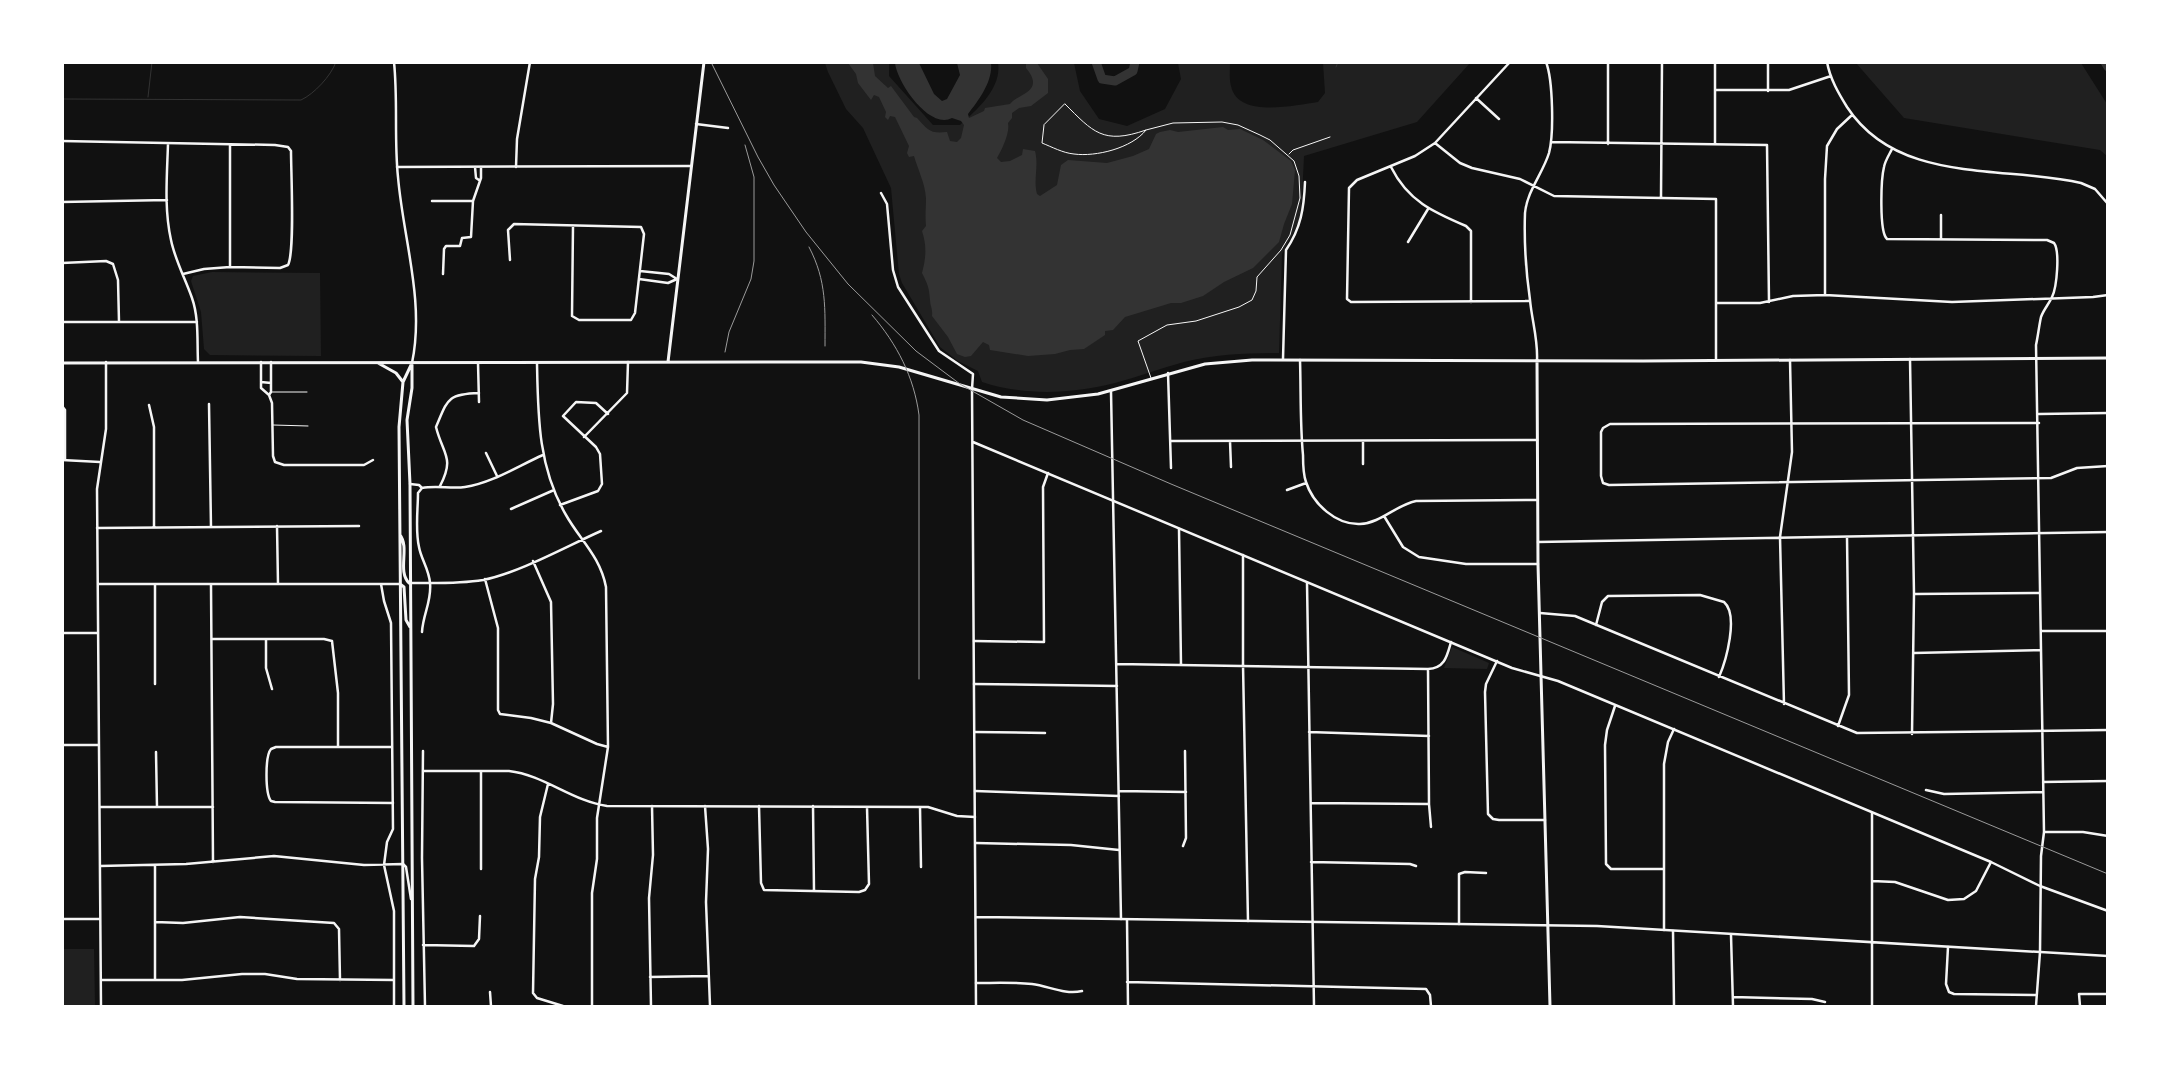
<svg xmlns="http://www.w3.org/2000/svg" width="2170" height="1069" viewBox="0 0 2170 1069" font-family="'Varela Round',sans-serif">
  <style>
    .green { fill: #202020 }
    .water { fill: #333 }
    .lines { fill: none; stroke-linecap: round; stroke-linejoin: round }
    .stream { stroke: #333; stroke-width: 1 }
    .river { stroke: #333; stroke-width: 9 }
    .service { stroke: #f5f5f5; stroke-width: 1 }
    .minor { stroke: #f5f5f5; stroke-width: 2.5 }
    .tertiary { stroke: #f5f5f5; stroke-width: 2.5 }
    .secondary { stroke: #f5f5f5; stroke-width: 3 }
    .rail { stroke: #9a9a9a; stroke-width: 1 }
  </style>
  <rect width="100%" height="100%" fill="#111"/>
  <path class="green" d="M825,63H889V76L933,125H960C977,110 1002,88 998,63H1074L1080,91L1099,119L1127,126L1165,109L1181,79L1178,63H1230C1230,70 1229,79 1231,86C1238,119 1295,105 1318,102L1325,93L1323,63H1470L1417,122L1304,156L1302,198L1299,222L1282,254L1279,353C1247,353 1216,354 1184,362C1161,368 1138,377 1115,383C1071,394 1025,396 982,382L978,371L958,361L940,347L902,283L899,274L891,188L863,128L846,109L828,72Z
    M1856,63H2081L2107,104V156L2100,150L1904,118Z
    M212,272L320,273L321,356L210,355L204,349L201,312L191,281L193,276Z
    M1452,647L1489,663L1487,669L1444,668Z
    M63,949H94L95,1006H63Z"/>
  <path class="water" d="M848,63H873L875,76L888,88L891,86L914,117L917,118C928,130 930,134 947,132L950,141L957,142L961,138L964,125L961,121L952,118C929,130 897,82 895,63H919L934,94L942,101L947,99L960,75L957,63H991C993,81 979,100 968,114L969,118L984,111L985,108L1010,104C1018,93 1046,92 1026,68V63H1037L1048,79V93L1031,106L1019,108L1012,113V118L1008,123C1010,133 1002,149 997,158L1001,162L1010,161L1022,155L1023,149L1035,151C1039,166 1033,180 1037,194L1040,196L1057,185L1061,165L1068,160L1107,163L1133,156L1149,149L1156,134L1160,132L1170,130L1178,132L1223,127L1228,130L1240,129L1263,140L1291,161L1295,170L1292,204L1284,224L1279,242L1253,268L1224,282L1203,296L1181,303H1171L1125,317L1113,330L1105,331V335L1084,349L1070,350L1055,354L1028,356L990,350L989,345L983,342L971,356L965,357L957,354L948,337L932,316C933,309 930,306 930,300C929,287 928,285 922,273C926,258 927,246 922,231L926,226C925,216 926,208 926,198C925,183 918,170 914,156L909,157L907,153L909,146L895,117L890,116L888,120L885,117L886,112L879,97L874,95L871,100L858,83L856,74Z"/>
  <g class="lines">
    <path class="stream" d="M1336,67L1338,62
      M148,97L152,62
      M62,99L301,100C314,94 331,76 336,62"/>
    <path class="river" d="M1096,62L1102,79L1115,81L1133,71L1135,62
      M2105,62L2108,67"/>
    <path class="service" d="M1065,104C1093,132 1103,145 1146,130C1132,148 1096,157 1074,154C1063,153 1052,147 1042,143L1044,125Z
      M1146,130L1173,123L1222,122L1238,125L1260,135L1270,140L1294,161L1299,176L1300,198L1290,235L1281,250L1257,277L1256,291L1252,300L1239,307L1196,321L1167,325L1138,341L1151,378
      M1289,154L1293,150L1330,137
      M272,392H307
      M273,425L308,426"/>
    <path class="minor" d="M1510,62L1435,143L1415,156L1357,180L1349,188L1347,299L1351,302L1530,301
      M1715,62V144
      M1768,62V91
      M1827,62C1830,79 1839,94 1847,107C1898,185 2002,165 2081,183L2095,189L2108,204
      M1715,90H1789L1831,76
      M1476,98L1499,119
      M696,124L728,128
      M62,141L275,145L288,147L291,151C291,172 295,252 288,265L280,268L230,267L204,269L183,274
      M1551,142L1767,145L1769,302
      M1435,143L1460,163L1472,168L1520,179L1554,196L1716,199V360
      M168,144C167,176 164,209 171,240C175,260 185,278 192,298C199,318 197,341 198,362
      M1608,144V62
      M230,145V267
      M1892,149C1889,155 1885,161 1884,167C1881,179 1879,232 1887,239L2047,240L2054,243C2060,251 2057,287 2052,297C2049,304 2044,309 2041,317C2039,326 2038,336 2036,345L2044,832L2041,856L2040,952L2036,1006
      M397,167L691,166
      M475,167L476,178L479,180
      M516,167L517,139L530,62
      M1391,167C1408,201 1433,212 1466,226L1471,231V302
      M881,193L887,204L893,270L898,287L939,351L973,374L972,389
      M1661,197L1662,62
      M432,201H473
      M62,202L167,200
      M1941,239V215
      M1408,242L1428,209
      M510,260L508,230L514,224L641,227L644,234L635,313L631,320H579L572,316L573,226
      M62,263L106,261L113,264L118,280L119,322
      M640,271L669,274L677,279
      M443,274L444,249L446,246H460L462,238L471,237L473,201L481,178V167
      M639,279L668,283L677,279
      M1825,295V179L1827,146L1837,129L1852,115
      M1716,303H1760L1793,296L1825,295L1952,302L2093,297L2108,295
      M62,322H197
      M1283,359L1286,250C1301,228 1304,208 1305,182
      M1910,359L1914,594L1912,734
      M1300,360C1301,392 1300,424 1303,455C1303,464 1303,474 1306,482C1313,504 1336,525 1360,524C1381,523 1396,505 1416,501L1537,500
      M1537,360C1538,339 1532,321 1530,300C1526,272 1524,241 1525,213C1527,191 1543,173 1549,153C1554,134 1553,80 1546,62
      M261,362V388L269,395L271,392V362
      M478,363L479,402
      M537,363C538,416 538,467 566,515C580,540 600,556 606,587L608,747L597,818V859L592,893V1006
      M1168,373L1171,468
      M261,382L271,383
      M1111,391L1121,919
      M269,395L272,403L273,456L275,462L284,465H364L373,460
      M209,404L211,527
      M149,405L154,427V527
      M62,406L65,410V460
      M2039,414L2108,413
      M2039,423L1610,424L1603,428L1601,432V476L1603,483L1609,485L2051,478L2077,468L2108,466
      M584,437L627,393L628,362
      M1171,441L1537,440
      M1230,441L1231,467
      M1363,441V464
      M486,453L497,476
      M62,460L100,462
      M410,484L419,485L422,488
      M440,486C455,457 443,455 436,427C448,399 447,394 479,393
      M422,488C436,485 451,489 465,487C492,483 518,466 543,455
      M1287,490L1306,483
      M560,505L598,491L602,484L600,454L596,447L563,416L576,402L596,403L608,414
      M511,509L554,490
      M1384,516L1403,547L1419,557L1466,564H1538
      M277,526L278,584
      M97,528L359,526
      M1179,529L1181,665
      M1538,542L2108,532
      M1243,555V665L1248,921
      M533,561L551,602L553,704L551,723
      M485,579L498,628V710L500,714L531,718L551,723L597,744L608,747
      M410,583C434,583 459,584 483,580C519,573 567,546 601,531
      M1307,583L1314,1006
      M99,584H400
      M155,584V684
      M381,584L384,601L391,623L393,829L387,842L384,865L394,911V1006
      M211,585L213,862
      M1914,594L2040,593
      M1540,613L1575,616L1857,733L2108,730
      M1596,625L1602,602L1608,596L1700,595L1724,602C1739,615 1726,661 1719,677
      M2042,631H2108
      M422,632C423,614 432,601 430,583C429,569 421,559 419,547C415,530 418,509 418,493L422,488
      M62,633H98
      M212,639H324L332,641L338,693V747
      M266,639V668L272,689
      M974,641L1044,642L1043,487L1048,473
      M1914,653L2041,650
      M1497,661L1486,684L1485,692L1488,814L1493,819L1499,820H1545
      M1117,664L1428,669C1445,668 1447,656 1451,642
      M1428,669L1429,804L1431,827
      M974,684L1117,686
      M1784,704L1780,537L1792,452L1790,360
      M1615,706L1607,730L1605,745L1606,864L1611,869H1664
      M1838,726L1849,695L1847,537
      M975,732L1045,733
      M1309,732L1429,736
      M62,745H98
      M392,747H276L271,749C265,756 265,793 271,801L275,802L393,803
      M423,751L422,858L425,1006
      M156,752L157,807
      M423,771H509C544,775 572,801 607,806L928,807L957,816L975,817
      M2043,782L2108,781
      M548,784L540,817L539,857L535,879L533,993L537,998L563,1006
      M1926,790L1944,794L2043,792
      M975,791L1119,796
      M1119,791L1186,792
      M1311,803L1429,804
      M705,806L708,849L706,902L710,1006
      M759,806L761,883L764,890L859,892L865,890L869,884L867,807
      M813,806L814,891
      M100,807H213
      M920,807L921,867
      M2044,832H2083L2108,836
      M976,843L1071,845L1119,850
      M1183,846L1186,838L1185,751
      M1311,862L1410,864L1416,866
      M100,866L186,864L274,856L364,865L403,864L406,867L411,899
      M155,866V980
      M481,869V771
      M1872,881L1895,882L1948,900L1964,899L1976,891L1991,862
      M62,919H100
      M1127,920L1128,1006
      M155,922L183,923L240,917L334,923L339,929L340,980
      M1459,924V874L1465,872L1486,873
      M1664,930V764L1668,742L1674,729
      M1673,931L1674,1006
      M1731,935L1733,1006
      M1872,943V813
      M423,945L474,946L479,939L480,916
      M1948,947L1946,984L1949,992L1954,994L2036,995
      M650,977L708,976
      M101,980H182L242,974H265L297,979L394,980
      M1127,982L1426,989L1430,995L1431,1006
      M976,983C994,983 1013,982 1032,984C1049,986 1064,995 1082,991
      M490,992L491,1006
      M1733,997L1812,999L1825,1002
      M101,1006L97,489L106,429V362
      M651,1006L649,898L653,855L652,806
      M2080,1006L2079,994H2108"/>
    <path class="tertiary" d="M394,62C398,101 394,139 398,177C403,238 425,301 412,363
      M972,389L976,1006
      M973,442L1512,668L1558,681L1991,862L2040,886L2108,911
      M976,917L1597,926L2108,956
      M1872,943V1006"/>
    <path class="secondary" d="M1537,360L1538,564L1550,1006
      M668,362L704,62
      M62,363L861,362L899,367L1001,397L1047,400L1098,394L1205,364L1252,360L1643,361L2108,358
      M378,363L396,373L403,382
      M412,365V388L407,420L410,484L413,1006
      M400,535C410,548 397,571 409,583
      M400,584L404,587L406,620L410,627
      M404,1006L399,427L403,382L412,363"/>
    <path class="rail" d="M711,62L758,157L774,185L806,232L848,284L916,351L960,384L1023,420L1171,484L2108,874
      M809,247C827,281 825,309 825,346
      M872,315C897,344 914,377 919,415V679
      M725,352L729,332L751,279L754,261V177L745,145"/>
  </g>
  <rect width="2170" height="1069" fill="none" stroke="#ffffff" stroke-width="128"/>
</svg>
